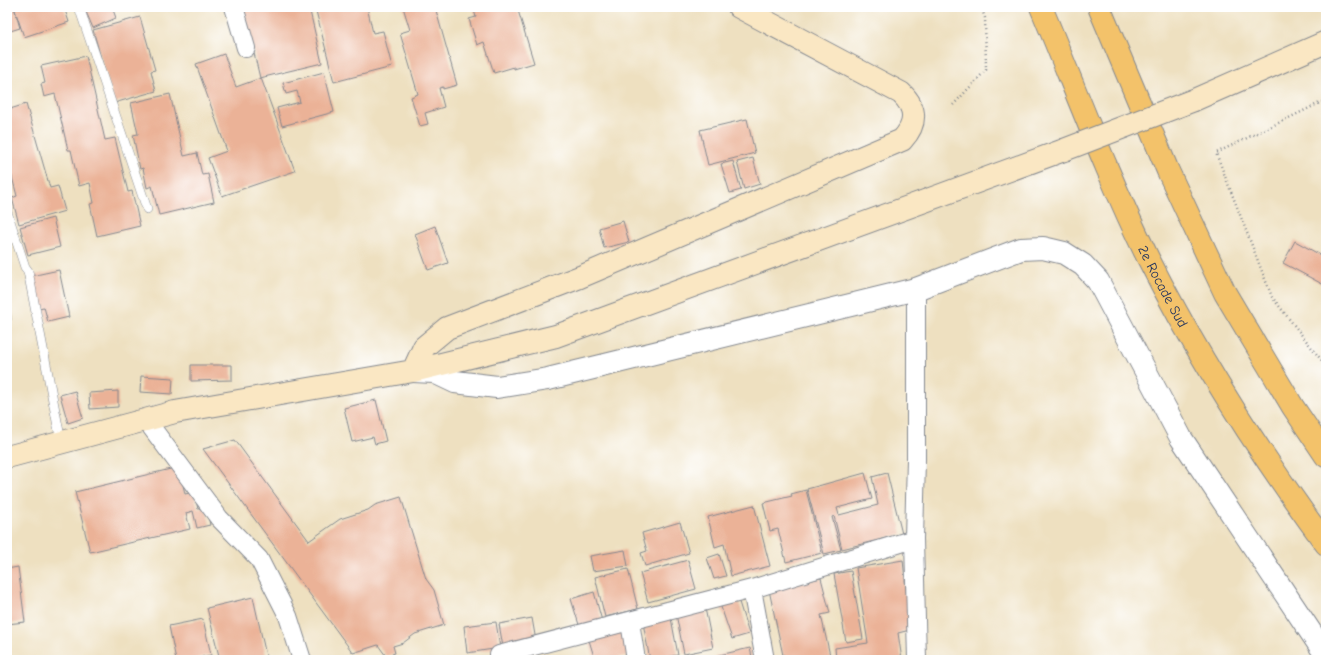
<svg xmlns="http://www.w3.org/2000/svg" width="1333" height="667" viewBox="0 0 1333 667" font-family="'Comic Neue',sans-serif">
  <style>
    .building { fill: #ebb297 }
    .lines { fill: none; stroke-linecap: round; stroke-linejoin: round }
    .service-casing { stroke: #84888f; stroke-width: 10 }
    .minor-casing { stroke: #84888f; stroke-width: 20 }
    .tertiary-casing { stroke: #84888f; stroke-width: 24 }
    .secondary-casing { stroke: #84888f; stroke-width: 24 }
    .motorway-casing { stroke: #84888f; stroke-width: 24 }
    .path { stroke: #84888f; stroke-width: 2.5; stroke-dasharray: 1 3; stroke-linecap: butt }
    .service { stroke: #fff; stroke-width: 9 }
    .minor { stroke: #fff; stroke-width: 18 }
    .tertiary { stroke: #fff; stroke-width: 22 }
    .secondary { stroke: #fae7c3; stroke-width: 22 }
    .motorway { stroke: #f3c26a; stroke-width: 22 }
    .secondary-bridge-casing { stroke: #84888f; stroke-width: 24; stroke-linecap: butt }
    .secondary-bridge { stroke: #fae7c3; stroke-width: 22 }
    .labels { text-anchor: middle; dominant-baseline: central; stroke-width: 4; stroke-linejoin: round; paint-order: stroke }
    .street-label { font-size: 14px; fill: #1b2f5e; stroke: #fff }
  </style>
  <rect width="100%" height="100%" fill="#fff"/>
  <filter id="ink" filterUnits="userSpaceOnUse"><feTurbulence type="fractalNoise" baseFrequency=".025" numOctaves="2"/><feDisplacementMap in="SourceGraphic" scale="8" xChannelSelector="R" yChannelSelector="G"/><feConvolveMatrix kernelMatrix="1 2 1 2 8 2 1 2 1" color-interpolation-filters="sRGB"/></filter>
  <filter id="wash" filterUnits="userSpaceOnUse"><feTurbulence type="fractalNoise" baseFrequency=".012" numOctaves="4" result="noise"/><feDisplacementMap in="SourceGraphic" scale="16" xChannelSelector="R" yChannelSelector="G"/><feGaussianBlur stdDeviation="0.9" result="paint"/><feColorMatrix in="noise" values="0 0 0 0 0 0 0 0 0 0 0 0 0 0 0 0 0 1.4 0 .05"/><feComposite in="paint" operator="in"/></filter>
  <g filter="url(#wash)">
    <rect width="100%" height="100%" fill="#eee0c0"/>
    <g id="blocks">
      <path class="building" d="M7,7H14L20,28L7,32Z
        M14,7H64L69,22L24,37Z
        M84,7H112L116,18L93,28Z
        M243,7H309L322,63L260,78Z
        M315,7H367L373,33L383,31L392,67L334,82Z
        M403,7H435L457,85L443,89V87L439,88L444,107L425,113L428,124L420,126L411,97L418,94L400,33L410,30Z
        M473,7H517L534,63L514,69V67L494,73L484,42L477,45L469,19L476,17Z
        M140,17L155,70L151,71L156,91L114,103L93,30Z
        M224,54L236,87L261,78L295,171L222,196L208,158L227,151L196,64Z
        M86,56L105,140L115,138L128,192L132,191L140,226L97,236L90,204L94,203L90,183L79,186L71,150H68L55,94L44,97L41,84L45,83L41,66Z
        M7,65L12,82L7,84Z
        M324,72L334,112L282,126L277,108L300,102L297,91L286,94L283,83Z
        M170,94L184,156L197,153L202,175L208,174L214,202L159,215L152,186L147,188L143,168L140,169L133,135L138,134L131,103Z
        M26,104L50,188L58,186L65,211L19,224L12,198L17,196L7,158V110Z
        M747,119L755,153L708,165L700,130Z
        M753,158L760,184L744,189L737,162Z
        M733,161L741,190L730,193L721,164Z
        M53,218L60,247L28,255L20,227Z
        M623,221L629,242L604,248L599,228Z
        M435,226L448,263L428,270L415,234Z
        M1295,241L1326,258V286L1283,263Z
        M59,270L69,317L48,322L44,307L38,308L31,276Z
        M7,307H10L11,320L7,321Z
        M191,365H232V380L191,381Z
        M141,376L173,378L172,394L140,392Z
        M75,391L83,418L68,423L60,395Z
        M118,391V407L90,409L89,393Z
        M376,400L386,441L375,444L373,437L352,442L344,408Z
        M235,440L309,541L340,519L368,510L375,505L401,497L426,579L434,590L444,625L415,634L403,643L393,646L395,653L386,656L378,645L353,653L203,449Z
        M179,467L185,494L194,492L198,509L206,507L210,525L197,528L193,511L186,513L190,529L90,552L75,492Z
        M865,473L872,499L837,508L839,515L878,505L872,477L887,473L902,534L842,549L834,516L832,517L841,550L824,554L807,489Z
        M806,490L822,553L786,562L778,529L770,531L763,503L792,496L791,494Z
        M754,505L770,566L731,576L724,544L715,547L708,517Z
        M680,522L689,553L645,566L641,553L647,551L642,533Z
        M625,550L628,566L593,571L590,556Z
        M719,554L726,576L714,579L707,558Z
        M688,560L696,589L648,602L640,573Z
        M903,560L910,630L898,633L902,660H836L835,648L868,643L856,568Z
        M18,567L25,622L7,624V569Z
        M628,569L638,609L605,617L595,577Z
        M851,571L863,639L846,642L834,574Z
        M821,578L830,613L821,615L831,660H784L769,590Z
        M594,592L602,621L580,628L571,599Z
        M253,597L267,660H220L207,608Z
        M738,599L749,634L732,639L720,604Z
        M705,608L713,648L684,654L676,614Z
        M532,618L536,641L503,647L499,624Z
        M671,618L678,655L650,660L643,623Z
        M203,619L211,655L188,660H176L169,626Z
        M496,622L500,648L467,653L464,626Z
        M627,625L635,653L610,660H595L588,637Z
        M750,648L752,657L770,653L772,660H716L715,656Z"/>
    </g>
  </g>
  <g filter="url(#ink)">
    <use href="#blocks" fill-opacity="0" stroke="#84888f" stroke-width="1"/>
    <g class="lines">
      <g class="service-casing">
        <path id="service" d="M79,7L147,209
          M7,212L25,267L28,271L61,442"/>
      </g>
      <g class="minor-casing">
        <path id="minor" d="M234,7L246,48
          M916,289V459L914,539L917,660
          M146,420L219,518L259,559L288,616L302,660
          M752,589L765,660
          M630,622L636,660
          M499,655L752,589L914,539"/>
      </g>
      <g class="tertiary-casing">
        <path id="tertiary" d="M413,371L434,372L455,382L497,387L548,379L916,289L1021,249L1043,248L1064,253L1083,265L1098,281L1181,438L1326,655"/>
      </g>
      <g class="secondary-casing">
        <path id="secondary" d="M1194,100L1326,42
          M413,371L424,347L447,328L580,277L902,140C917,124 917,108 901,93L739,7
          M7,457L175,412L413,371L556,336L1064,150"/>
      </g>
      <g class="motorway-casing">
        <g id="motorway">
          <path id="s1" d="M1041,7C1076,91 1108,177 1148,258C1199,359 1259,453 1326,544"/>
          <path d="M1099,7L1168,171L1225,293L1293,407L1326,456"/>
        </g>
      </g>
      <path class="path" d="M1326,100L1216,153L1272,297L1326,366
        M953,105L986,70L985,18L981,7"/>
      <use href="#service" class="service"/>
      <use href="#minor" class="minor"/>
      <use href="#tertiary" class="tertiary"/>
      <use href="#secondary" class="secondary"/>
      <use href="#motorway" class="motorway"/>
      <g class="secondary-bridge-casing">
        <path id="secondary-bridge" d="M1064,150L1194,100"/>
      </g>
      <use href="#secondary-bridge" class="secondary-bridge"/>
    </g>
  </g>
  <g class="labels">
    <g class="street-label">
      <text stroke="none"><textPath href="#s1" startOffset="305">2e Rocade Sud</textPath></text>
    </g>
  </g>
  <rect width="1333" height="667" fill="none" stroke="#fff" stroke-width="24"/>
</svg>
